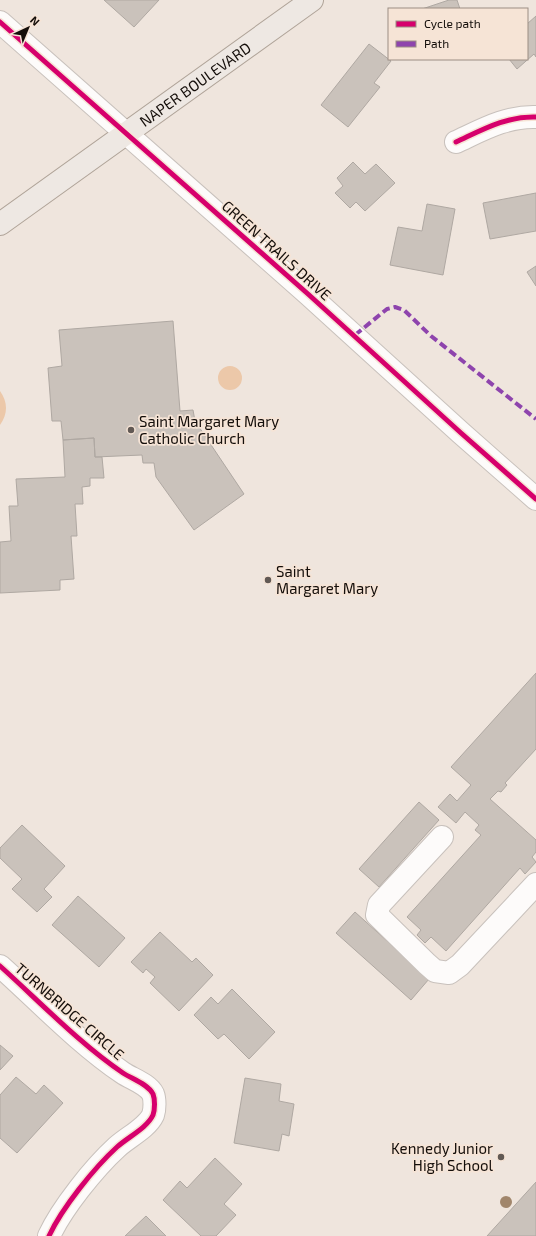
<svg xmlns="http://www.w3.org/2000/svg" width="536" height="1236" viewBox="0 0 536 1236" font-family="'Exo 2',sans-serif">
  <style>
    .green { fill: #ecc8a9 }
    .building { fill: #cac2bb; stroke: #afa8a2 }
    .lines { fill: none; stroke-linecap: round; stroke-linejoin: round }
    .minor-casing { stroke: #c8c1bc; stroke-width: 24 }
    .major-casing { stroke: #b0a499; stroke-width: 24 }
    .minor { stroke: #fdfbfa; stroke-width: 22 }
    .major { stroke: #eee8e3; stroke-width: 22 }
    .quiet { stroke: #8e44ad; stroke-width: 4; stroke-dasharray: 8 4; stroke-linecap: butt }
    .cycleway-casing { stroke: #f6e4d6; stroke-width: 8 }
    .cycleway { stroke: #d6006c; stroke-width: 5 }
    .tree { fill: #a1866b }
    .poi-dot { fill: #615954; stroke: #f6e4d6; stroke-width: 1.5 }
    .labels { text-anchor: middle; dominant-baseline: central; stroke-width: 3.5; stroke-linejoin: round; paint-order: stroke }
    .street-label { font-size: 15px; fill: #140e0a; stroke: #f6e4d6 }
    .poi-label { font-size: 15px; fill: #140e0a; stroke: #f6e4d6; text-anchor: start }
  </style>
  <rect width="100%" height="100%" fill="#efe5dd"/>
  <path class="green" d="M218 378a12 12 0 1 1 24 0a12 12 0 1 1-24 0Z
    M0,391C8,402 8,414 0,425Z"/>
  <path class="building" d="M104,0H159L134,27Z
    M449,0H457L460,9H422Z
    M536,16V57L534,54L517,69L509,59H527V24Z
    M369,44L391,61L374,83L380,87L348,127L321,105Z
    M353,162L365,174L376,164L395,183L365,211L356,202L350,208L335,193L343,186L337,178Z
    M536,193V231L490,239L483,203Z
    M427,204L455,209L443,275L390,265L398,227L422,231Z
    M536,266V286L527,272Z
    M173,321L180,411L193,410L195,421L244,494L194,530L156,477L154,463H143L142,455L95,457L94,438L63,440L61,421H52L48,368L62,366L59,330Z
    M94,438L95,457H102L104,478H90V486L82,487L83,504H75L77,536H71L74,579L60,580V590L0,593V542L11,541L9,506H18L16,479L65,477L63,440Z
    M536,673V749L505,783L507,785L501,792L498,791L490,799L536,840V852L532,857L536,862L525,874L520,868L446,951L431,937L425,943L417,935L421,930L407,917L481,835L475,830L479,825L465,812L456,823L438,807L450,794L457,801L471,785L451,767Z
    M419,802L439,820L379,887L359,869Z
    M22,825L65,866L44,889L52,897L37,912L12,889L22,879L0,858V848Z
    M78,896L125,938L99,967L52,925Z
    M355,912L429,979L411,1000L336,933Z
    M160,932L192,962L196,958L213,975L179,1011L150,983L155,977L146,969L143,973L131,962Z
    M232,989L275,1032L249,1059L224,1034L218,1039L194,1015L211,997L218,1004Z
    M0,1045L13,1056L0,1070Z
    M16,1077L36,1094L44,1085L63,1103L17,1153L0,1138V1095Z
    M245,1078L281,1084L279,1101L294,1104L289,1136L282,1134L279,1151L234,1143Z
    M215,1158L242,1184L224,1204L236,1215L216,1236H201L163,1200L180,1181L187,1188Z
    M536,1182V1236H487Z
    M146,1216L166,1236H125Z"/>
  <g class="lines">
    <g class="minor-casing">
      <path id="minor" d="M0,22L308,294L461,433L536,499
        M456,142C482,130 506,116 536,117
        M442,837L379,905L377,915L427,964L435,971L449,973L460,965L536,884
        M0,966C39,1001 80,1044 123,1073C132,1079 148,1084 153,1094C155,1099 155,1109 153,1115C147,1128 128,1137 117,1147C94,1168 62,1208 49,1236"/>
    </g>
    <g class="major-casing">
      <g id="major">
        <path id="s1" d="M0,224L312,0"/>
      </g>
    </g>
    <use href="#minor" class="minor"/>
    <use href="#major" class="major"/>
    <path class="quiet" d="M355,335L387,309L395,307L404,310L431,336L536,419"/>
    <g class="cycleway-casing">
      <path id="cycleway" d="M0,22L308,294L461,433L536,499
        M456,142C482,130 506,116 536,117
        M0,966C39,1001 80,1044 123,1073C132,1079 148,1084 153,1094C155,1099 155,1109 153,1115C147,1128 128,1137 117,1147C94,1168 62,1208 49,1236"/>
    </g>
    <use href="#cycleway" class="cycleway"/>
  </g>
  <circle class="tree" cx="506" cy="1202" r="6"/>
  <g class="poi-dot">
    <circle cx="131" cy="430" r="4"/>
    <circle cx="268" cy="580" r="4"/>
    <circle cx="501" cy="1157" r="4"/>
  </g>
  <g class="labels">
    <g class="street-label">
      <text stroke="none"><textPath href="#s1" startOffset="240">NAPER BOULEVARD</textPath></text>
      <text transform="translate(277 250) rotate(42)">GREEN TRAILS DRIVE</text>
      <text transform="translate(70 1011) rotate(41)">TURNBRIDGE CIRCLE</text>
    </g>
    <g class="poi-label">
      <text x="139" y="421">Saint Margaret Mary<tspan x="139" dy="17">Catholic Church</tspan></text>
      <text x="276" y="571">Saint<tspan x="276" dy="17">Margaret Mary</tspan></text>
      <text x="493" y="1148" text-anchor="end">Kennedy Junior<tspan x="493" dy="17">High School</tspan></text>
    </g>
  </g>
  <rect x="388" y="8" width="140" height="52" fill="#f6e4d6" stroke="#9c8e84"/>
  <rect x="396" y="21" width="20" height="6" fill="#d6006c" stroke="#9c8e84"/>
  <text x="424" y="28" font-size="12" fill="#140e0a">Cycle path</text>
  <rect x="396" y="41" width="20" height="6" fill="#8e44ad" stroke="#9c8e84"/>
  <text x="424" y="48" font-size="12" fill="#140e0a">Path</text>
  <g transform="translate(28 28) rotate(44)" stroke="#f6e4d6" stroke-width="3" paint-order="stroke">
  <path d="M0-3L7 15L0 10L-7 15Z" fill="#140e0a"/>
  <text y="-6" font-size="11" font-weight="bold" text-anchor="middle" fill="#140e0a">N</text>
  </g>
</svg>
